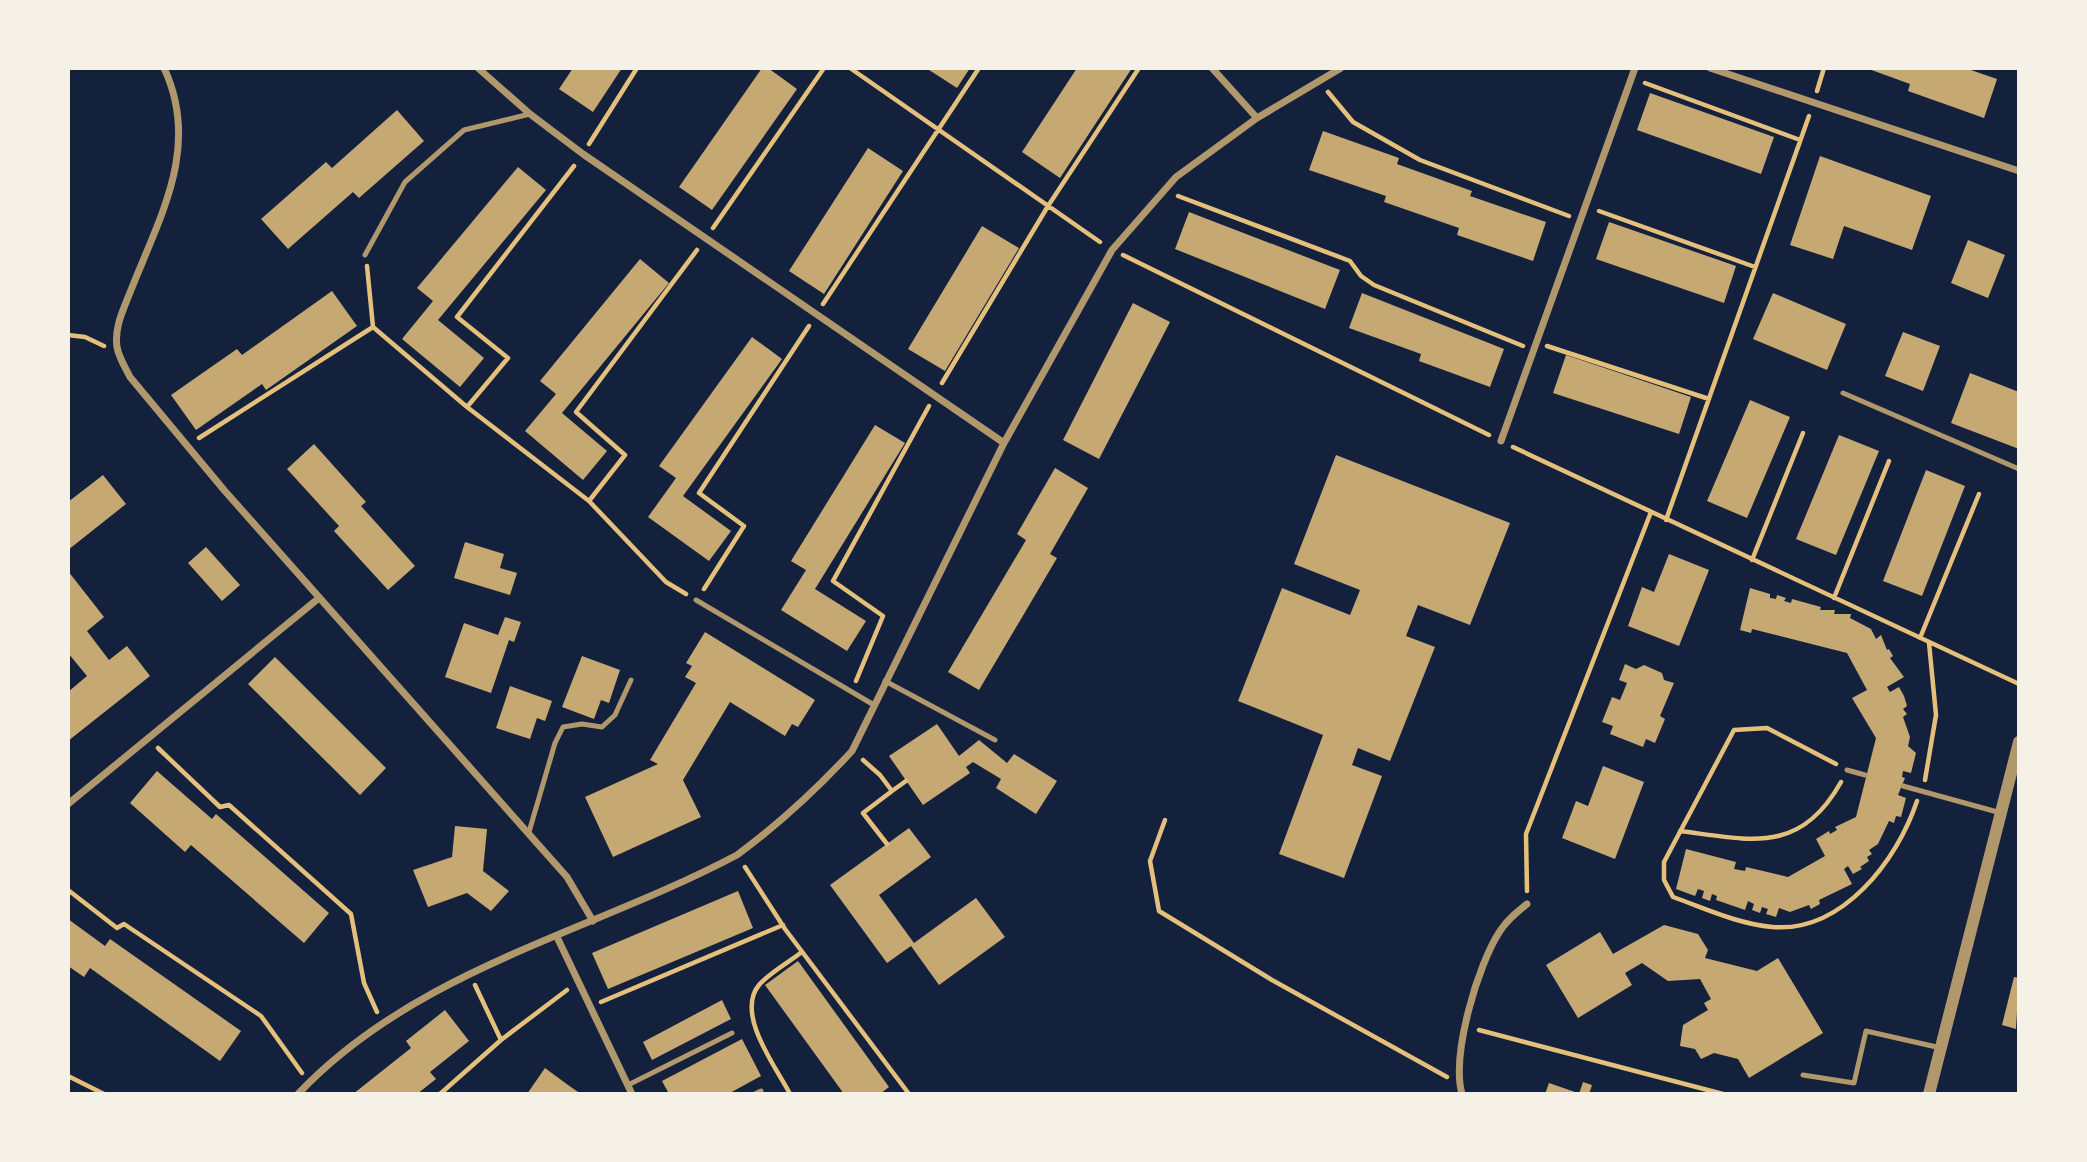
<svg xmlns="http://www.w3.org/2000/svg" width="2087" height="1162" viewBox="0 0 2087 1162" font-family="Figtree,sans-serif">
  <style>
    .building { fill: #c6a872 }
    .lines { fill: none; stroke-linecap: round; stroke-linejoin: round }
    .path { stroke: #e5c07b; stroke-width: 4.5 }
    .service { stroke: #b1986c; stroke-width: 5 }
    .minor { stroke: #b1986c; stroke-width: 7 }
    .tertiary { stroke: #b1986c; stroke-width: 12 }
  </style>
  <rect width="100%" height="100%" fill="#14213d"/>
  <path class="building" d="M573,68H622L593,112L559,89Z
    M762,68H768L797,89L712,210L679,187Z
    M926,68H970L957,88Z
    M1077,68H1132L1060,178L1022,152Z
    M1866,68H1965L1997,79L1984,118L1908,91L1910,84Z
    M1650,93L1774,137L1761,174L1637,130Z
    M397,110L424,141L359,198L353,192L288,249L261,219L326,162L332,168Z
    M1323,131L1399,158L1397,164L1472,191L1470,196L1546,222L1533,261L1457,235L1459,228L1384,202L1386,196L1309,170Z
    M868,148L903,171L824,294L789,271Z
    M1820,156L1931,196L1912,250L1844,226L1833,259L1790,245Z
    M518,167L546,190L438,320L484,358L460,387L402,339L433,301L417,288Z
    M1189,212L1340,270L1325,309L1175,249Z
    M1609,222L1736,266L1724,303L1596,259Z
    M982,226L1019,248L945,371L908,349Z
    M1968,240L2005,255L1988,298L1951,283Z
    M640,259L669,283L562,413L607,451L583,480L525,431L556,394L540,381Z
    M332,291L357,326L266,390L262,384L196,430L171,395L237,349L242,355Z
    M1362,293L1504,349L1490,387L1419,361L1421,354L1349,328Z
    M1773,293L1846,324L1827,370L1753,339Z
    M1133,303L1170,322L1099,459L1063,440Z
    M1903,332L1940,346L1923,391L1885,376Z
    M752,337L782,359L683,496L731,531L709,561L648,517L676,478L659,466Z
    M1566,355L1691,397L1679,434L1553,393Z
    M1970,373L2019,392V449L1951,423Z
    M1750,400L1790,417L1747,518L1707,501Z
    M875,425L905,443L815,589L866,621L847,651L781,610L806,570L791,561Z
    M1839,435L1879,451L1836,555L1796,539Z
    M314,444L366,502L361,506L415,566L388,590L334,531L339,526L287,469Z
    M1336,455L1510,523L1470,625L1418,605L1406,636L1435,647L1390,761L1358,748L1352,765L1382,776L1344,878L1279,854L1323,735L1238,701L1282,588L1350,615L1360,590L1294,564Z
    M1055,468L1088,488L1050,554L1057,558L979,690L948,672L1026,540L1017,534Z
    M1926,470L1965,486L1922,596L1883,581Z
    M103,475L126,504L68,550V502Z
    M465,542L504,554L500,568L517,573L510,595L454,578Z
    M206,547L240,585L222,601L188,563Z
    M1669,554L1709,570L1679,646L1628,626L1642,587L1654,592Z
    M68,571L104,617L87,631L109,660L127,646L150,676L68,741V692L87,676L68,653Z
    M1750,588L1770,594V598L1776,599L1777,595L1786,598L1784,601L1791,603L1792,599L1821,607L1820,610H1835L1834,614H1851L1850,618L1871,629L1876,639L1881,635L1887,650L1889,649L1893,656L1890,658L1904,677L1887,687L1890,692L1899,687L1904,696L1907,706L1903,709L1907,714L1903,717L1910,737L1908,746L1916,753L1911,773L1903,771L1902,777L1905,778L1898,795L1906,798L1901,817L1896,816L1894,823L1889,821L1878,844L1869,850L1872,854L1867,857L1869,861L1860,867L1862,869L1853,874L1848,866L1844,869L1852,884L1819,900L1820,904L1811,909L1809,905L1790,912L1779,908L1776,917L1766,914L1768,909L1762,907L1760,913L1752,910L1754,904L1748,901L1745,910L1716,900L1717,896L1712,894L1710,901L1702,898L1704,891L1698,889L1695,896L1676,889L1686,849L1736,862L1734,869L1745,871L1746,867L1788,877L1825,856L1816,839L1829,831L1830,834L1837,830L1835,827L1856,817L1876,738L1852,698L1867,690L1847,653L1752,629L1751,633L1740,630Z
    M505,617L521,622L514,642L509,640L491,693L445,677L464,623L498,635Z
    M705,632L815,700L798,727L792,724L785,736L730,702L683,780L701,817L613,857L585,797L658,764L650,760L696,683L685,677L692,666L686,663Z
    M582,656L620,670L609,703L601,700L594,719L562,707Z
    M275,657L386,768L360,795L248,684Z
    M1625,664L1636,669L1644,665L1662,673L1664,680L1674,683L1660,716L1665,719L1655,743L1646,739L1643,747L1610,734L1613,726L1602,722L1612,697L1620,700L1627,683L1619,680Z
    M510,686L552,701L545,721L537,718L530,739L496,728Z
    M937,724L959,756L979,740L1007,763L1014,754L1057,781L1036,814L996,788L1001,779L973,762L966,767L970,773L923,805L889,756Z
    M1603,766L1644,782L1615,859L1562,838L1576,801L1588,806Z
    M157,771L212,819L216,814L329,913L304,943L191,845L185,852L130,803Z
    M455,826L487,829L483,871L509,891L491,911L467,893L428,907L413,870L452,857Z
    M909,828L931,857L879,895L914,943L976,898L1005,937L939,985L911,946L887,963L830,885Z
    M738,891L753,928L608,989L592,953Z
    M68,919L105,946L110,939L241,1031L220,1061L90,968L84,977L68,966Z
    M1664,925L1698,934L1708,950L1705,958L1757,971L1778,958L1823,1033L1749,1078L1738,1059L1714,1053L1701,1059L1695,1049L1680,1046L1683,1025L1708,1010L1704,1003L1711,999L1700,979L1668,981L1642,963L1625,973L1632,985L1578,1018L1546,965L1600,932L1613,954Z
    M798,961L889,1087L880,1094H844L765,985Z
    M2014,977L2019,978L2016,1029L2002,1025Z
    M722,1000L731,1019L652,1060L643,1042Z
    M445,1010L469,1041L430,1072L436,1079L417,1094H353L411,1048L406,1041Z
    M742,1039L761,1076L728,1094H669L662,1081Z
    M545,1068L568,1085L581,1094H527Z
    M1583,1082L1592,1085L1589,1094H1579Z
    M1549,1083L1578,1093V1094H1545Z"/>
  <g class="lines">
    <path class="path" d="M850,68L1100,242
      M1645,83L1800,140
      M1817,91L1824,68
      M1328,92L1353,122L1420,160L1569,216
      M589,144L637,68
      M1178,196L1350,261L1361,276L1374,285L1523,346
      M1599,211L1755,267
      M713,228L824,68
      M1123,255L1489,435
      M823,304L979,68
      M373,327L467,407L589,501L666,582L686,594
      M68,335L85,337L104,346
      M1547,346L1709,399
      M942,383L1048,206L1139,68
      M467,407L508,358L457,317L574,166
      M199,438L373,327L367,266
      M1513,447L2019,684
      M589,501L625,455L576,412L697,250
      M1666,520L1809,116
      M1752,560L1803,433
      M704,589L744,526L699,493L809,326
      M1834,598L1889,461
      M1920,638L1979,494
      M856,681L883,616L833,581L929,406
      M158,748L220,807L229,805L351,914L364,983L377,1012
      M863,760L880,775L892,791L906,781
      M1836,764L1767,728L1734,730L1664,862V880L1673,897C1704,908 1738,924 1772,927C1842,933 1897,861 1917,801
      M1925,780L1936,715L1929,643
      M1165,820L1150,861L1159,911L1272,980L1447,1077
      M1680,831C1751,840 1800,855 1841,782
      M887,844L863,813L892,791
      M745,867L785,929L909,1094
      M68,890L117,928L124,924L261,1016L302,1073
      M1527,891L1526,834L1651,512
      M601,1002L783,925
      M1479,1030L1723,1094
      M501,1040L567,990
      M68,1076L104,1094
      M440,1094L501,1040L475,985
      M790,1094C776,1067 735,1014 759,985C769,973 789,962 802,952"/>
    <path class="service" d="M365,255L405,182L464,130L530,114
      M1843,393L2019,469
      M696,600L874,705
      M885,681L995,740
      M1847,770L1865,775
      M1903,786L2001,813
      M529,832L555,743L563,727L582,724L602,727L615,715L631,680
      M1803,1075L1854,1083L1866,1031L1941,1048
      M628,1085L732,1033
      M755,1094L761,1091"/>
    <path class="minor" d="M164,68C201,147 160,216 131,290C124,308 114,327 117,347C119,358 125,367 130,377L224,490L567,877L593,921
      M478,68L530,114L583,154L1004,443
      M1212,68L1257,118
      M1710,68L2019,171
      M1501,441L1635,68
      M68,804L319,598
      M557,937L632,1094
      M298,1094C416,969 590,933 737,855C779,824 816,790 852,751L1004,443L1112,250L1176,177L1257,118L1341,68
      M1462,1094C1451,1055 1478,964 1500,931C1507,920 1517,912 1527,904"/>
    <path class="tertiary" d="M1929,1094L2019,742"/>
  </g>
  <rect width="2087" height="1162" fill="none" stroke="#f6f1e7" stroke-width="140"/>
</svg>
